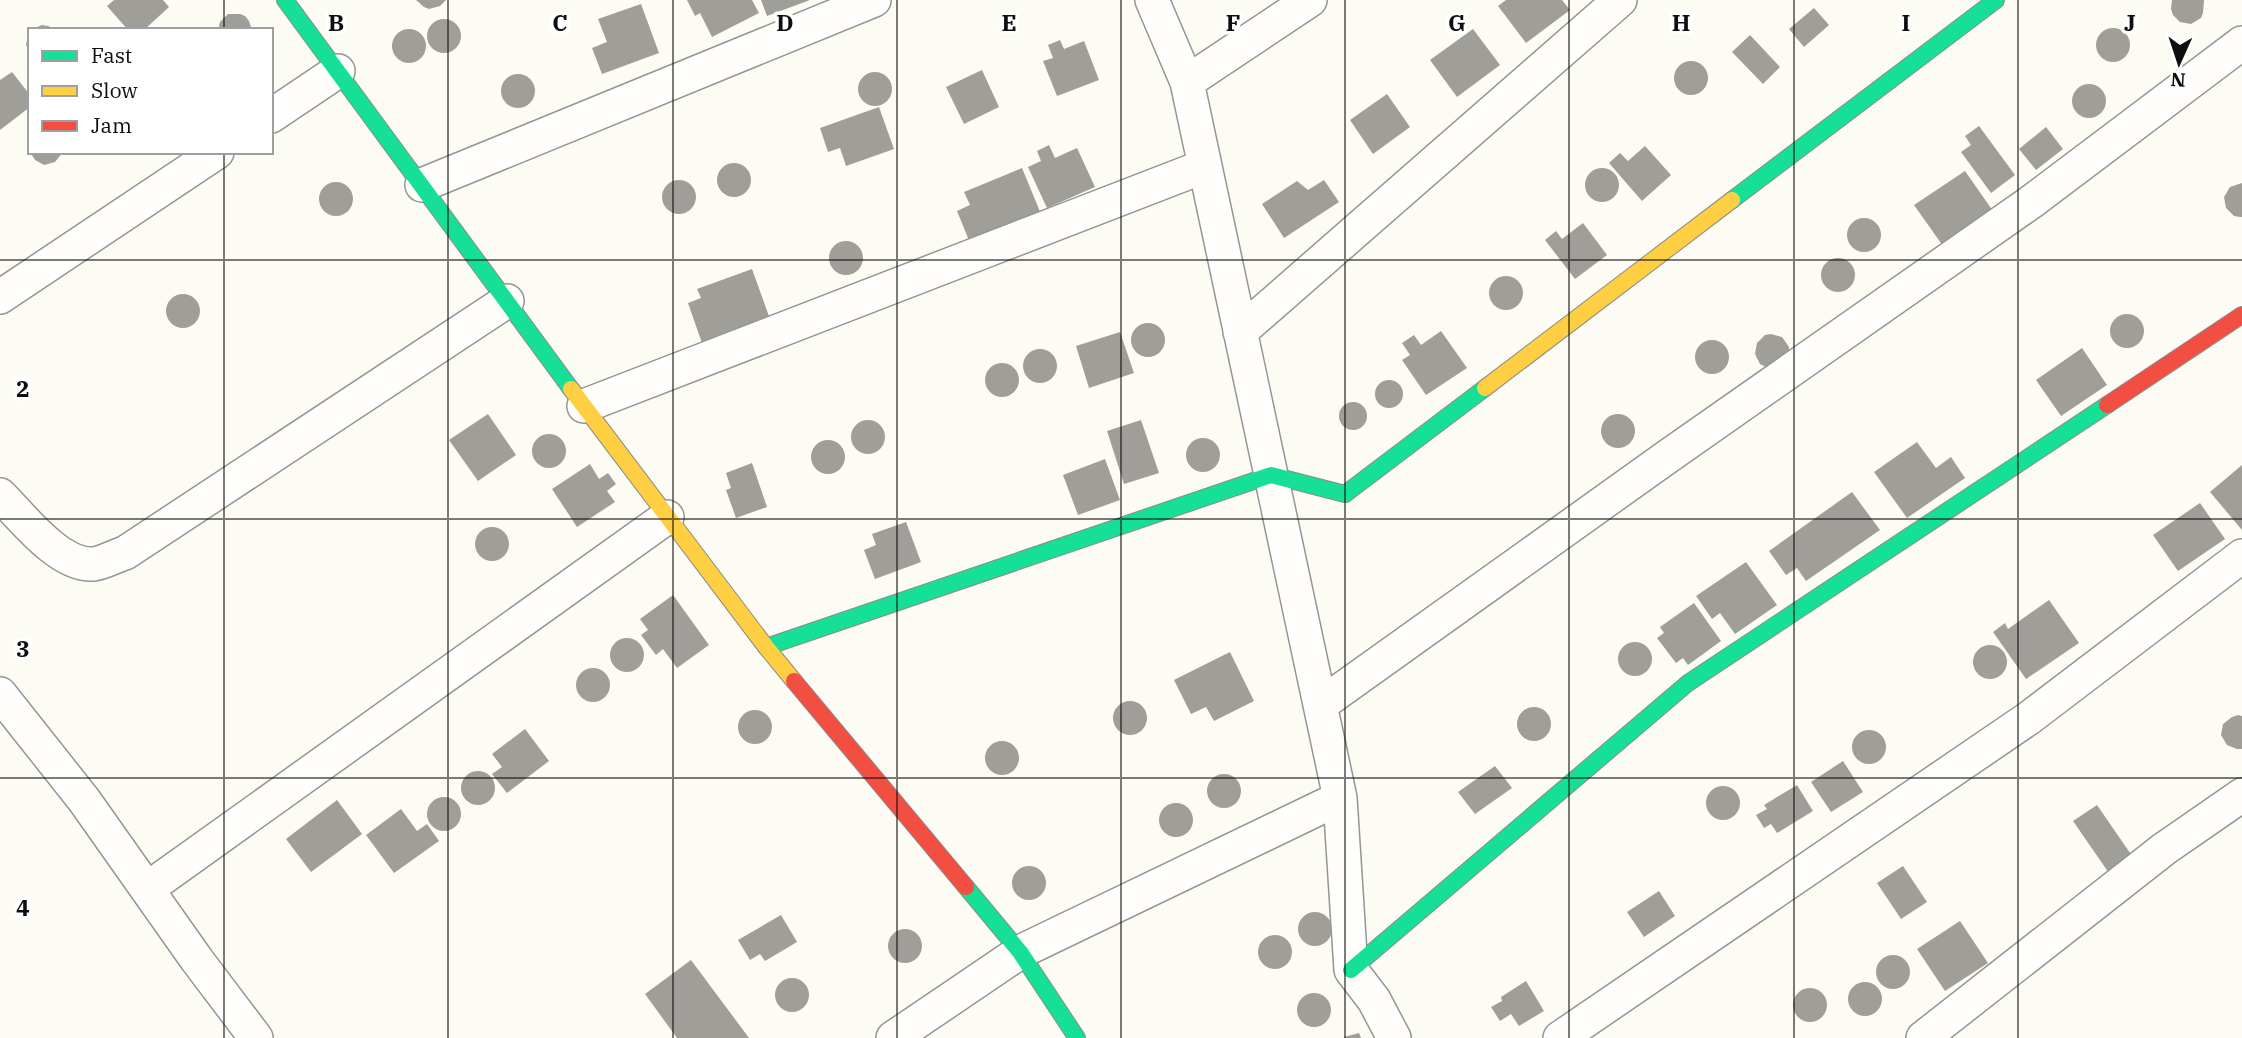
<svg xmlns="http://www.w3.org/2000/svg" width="2242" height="1038" viewBox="0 0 2242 1038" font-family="'IBM Plex Serif',serif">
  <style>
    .building { fill: #9f9e99 }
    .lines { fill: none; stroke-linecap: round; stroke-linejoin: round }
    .street-casing { stroke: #959592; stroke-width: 36 }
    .fast-casing { stroke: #8c8b88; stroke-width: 18 }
    .slow-casing { stroke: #8c8b88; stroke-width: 18 }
    .jam-casing { stroke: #8c8b88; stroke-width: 18 }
    .street { stroke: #fffefd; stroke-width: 33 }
    .fast { stroke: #16e098; stroke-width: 16 }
    .slow { stroke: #ffcf43; stroke-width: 16 }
    .jam { stroke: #f24e42; stroke-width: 16 }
    .grid { fill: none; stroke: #0e0e0e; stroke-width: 2; stroke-opacity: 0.55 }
    .grid-label { font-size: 23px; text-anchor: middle; font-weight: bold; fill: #0e0e0e; stroke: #fff; stroke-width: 7; stroke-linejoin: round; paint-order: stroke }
  </style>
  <rect width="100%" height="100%" fill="#fcfbf4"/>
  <path class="building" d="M114,0H163L169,7L144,30H128L107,6Z
    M416,0H446L440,6L429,9L424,7Z
    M687,0H752L759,13L712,37L700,13L695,16Z
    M761,0H810L767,16Z
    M1506,0H1562L1570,10L1526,43L1498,6Z
    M2172,0H2204L2203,13L2201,18L2191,24L2180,22L2173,15L2171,9Z
    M641,4L659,53L602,74L592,48L607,42L598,19Z
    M1814,8L1829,25L1804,47L1789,29Z
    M228,14H240L245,16L249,21L252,30H218L220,22Z
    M427 36a17 17 0 1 1 34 0a17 17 0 1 1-34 0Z
    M42,25L48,26L57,30H30Z
    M2096 45a17 17 0 1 1 34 0a17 17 0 1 1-34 0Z
    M392 46a17 17 0 1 1 34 0a17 17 0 1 1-34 0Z
    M1473,29L1500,65L1457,97L1430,60Z
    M29,31H30V53L26,45Z
    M1750,35L1780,67L1763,84L1732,52Z
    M1060,40L1064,49L1084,41L1099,80L1057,96L1043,61L1053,58L1048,45Z
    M1674 78a17 17 0 1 1 34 0a17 17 0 1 1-34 0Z
    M982,70L999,107L964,124L946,87Z
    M858 89a17 17 0 1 1 34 0a17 17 0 1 1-34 0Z
    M12,72L30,95V107L0,130V80Z
    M501 91a17 17 0 1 1 34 0a17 17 0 1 1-34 0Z
    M2072 101a17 17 0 1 1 34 0a17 17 0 1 1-34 0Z
    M1387,94L1410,127L1373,154L1350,120Z
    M879,107L894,149L846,166L840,148L828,152L820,128Z
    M1979,126L2015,175L1991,193L1961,152L1971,145L1965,136Z
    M2046,127L2063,149L2036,170L2019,149Z
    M1049,145L1055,158L1077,148L1095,187L1047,208L1028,167L1041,161L1037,151Z
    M1645,146L1671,175L1642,201L1609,163L1620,153L1628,161Z
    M30,152H63L55,162L44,165L35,160Z
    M717 180a17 17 0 1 1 34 0a17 17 0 1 1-34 0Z
    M1585 185a17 17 0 1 1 34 0a17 17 0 1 1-34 0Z
    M1022,168L1041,214L970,243L957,211L970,205L964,192Z
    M1965,171L1993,211L1943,246L1914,205Z
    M662 197a17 17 0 1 1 34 0a17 17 0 1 1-34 0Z
    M1324,180L1339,202L1284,238L1262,204L1297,181L1308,190Z
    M319 199a17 17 0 1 1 34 0a17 17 0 1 1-34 0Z
    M2242,183V217H2240L2234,216L2226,208L2224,197L2230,187Z
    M1847 235a17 17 0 1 1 34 0a17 17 0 1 1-34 0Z
    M1583,223L1607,255L1575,279L1545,240L1556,231L1562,239Z
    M829 258a17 17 0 1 1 34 0a17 17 0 1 1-34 0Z
    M1821 275a17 17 0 1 1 34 0a17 17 0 1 1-34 0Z
    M752,269L770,319L702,343L688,303L701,298L697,289Z
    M1489 293a17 17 0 1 1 34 0a17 17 0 1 1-34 0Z
    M166 311a17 17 0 1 1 34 0a17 17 0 1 1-34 0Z
    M2110 331a17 17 0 1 1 34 0a17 17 0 1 1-34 0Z
    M1131 340a17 17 0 1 1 34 0a17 17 0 1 1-34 0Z
    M1441,331L1467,368L1426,395L1402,360L1410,355L1402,343L1414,335L1421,345Z
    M1120,332L1134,373L1089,388L1076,346Z
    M1771,334L1782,337L1789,347V352L1770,369L1760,364L1755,354L1757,343L1765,335Z
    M1695 357a17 17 0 1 1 34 0a17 17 0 1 1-34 0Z
    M2082,348L2107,385L2061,416L2036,380Z
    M1023 366a17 17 0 1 1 34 0a17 17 0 1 1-34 0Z
    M985 380a17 17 0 1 1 34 0a17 17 0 1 1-34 0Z
    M1375 394a14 14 0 1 1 28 0a14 14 0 1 1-28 0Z
    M1339 416a14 14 0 1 1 28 0a14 14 0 1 1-28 0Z
    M1601 431a17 17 0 1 1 34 0a17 17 0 1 1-34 0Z
    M488,414L516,455L478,481L449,440Z
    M851 437a17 17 0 1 1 34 0a17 17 0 1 1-34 0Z
    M1141,420L1159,473L1124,484L1107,431Z
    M532 451a17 17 0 1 1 34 0a17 17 0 1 1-34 0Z
    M1186 455a17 17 0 1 1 34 0a17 17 0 1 1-34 0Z
    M811 457a17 17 0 1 1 34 0a17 17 0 1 1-34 0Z
    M1917,442L1936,468L1951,457L1965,478L1907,518L1874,472Z
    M1105,459L1120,500L1078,515L1063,475Z
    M752,463L767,507L736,518L726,490L731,488L726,473Z
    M590,464L599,479L608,473L616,484L607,491L615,502L577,527L552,489Z
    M2242,465V530L2210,492Z
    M1852,492L1880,530L1806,581L1797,568L1786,575L1769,551Z
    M2200,503L2225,539L2178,571L2153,535Z
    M906,522L921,562L875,579L864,550L876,545L872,534Z
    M475 544a17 17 0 1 1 34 0a17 17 0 1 1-34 0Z
    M1746,562L1777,605L1735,634L1720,613L1712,619L1696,596Z
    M673,595L709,645L677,668L663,649L656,655L641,635L648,630L640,619Z
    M2049,600L2079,643L2026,679L1993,632L2005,623L2008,629Z
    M1694,603L1721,641L1688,665L1683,658L1676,663L1657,638L1664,633L1660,627Z
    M610 655a17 17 0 1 1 34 0a17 17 0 1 1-34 0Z
    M1618 659a17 17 0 1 1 34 0a17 17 0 1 1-34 0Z
    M1973 662a17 17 0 1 1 34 0a17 17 0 1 1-34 0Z
    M1230,652L1254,701L1214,721L1206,707L1191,714L1174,680Z
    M576 685a17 17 0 1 1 34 0a17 17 0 1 1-34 0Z
    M1113 718a17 17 0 1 1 34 0a17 17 0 1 1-34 0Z
    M1517 724a17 17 0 1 1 34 0a17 17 0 1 1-34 0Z
    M738 727a17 17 0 1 1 34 0a17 17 0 1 1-34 0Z
    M2238,715L2242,716V749H2237L2227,745L2221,735L2223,724L2232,717Z
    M525,729L549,761L507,793L492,774L502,767L492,754Z
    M1852 747a17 17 0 1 1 34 0a17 17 0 1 1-34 0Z
    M985 758a17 17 0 1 1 34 0a17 17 0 1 1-34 0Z
    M1843,761L1863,792L1831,812L1811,782Z
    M1495,766L1512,788L1475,814L1458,792Z
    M461 788a17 17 0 1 1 34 0a17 17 0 1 1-34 0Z
    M1207 791a17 17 0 1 1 34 0a17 17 0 1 1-34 0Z
    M1797,785L1813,811L1777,833L1771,824L1764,828L1756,815L1767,809L1764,805Z
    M1706 803a17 17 0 1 1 34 0a17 17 0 1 1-34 0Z
    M427 814a17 17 0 1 1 34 0a17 17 0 1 1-34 0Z
    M337,800L362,834L311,872L286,839Z
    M1159 820a17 17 0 1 1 34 0a17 17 0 1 1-34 0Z
    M2097,805L2139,866L2111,876L2073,821Z
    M401,809L417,831L427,824L439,841L394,873L366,835Z
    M1012 883a17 17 0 1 1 34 0a17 17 0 1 1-34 0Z
    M1903,866L1927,902L1901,919L1877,883Z
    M1659,891L1675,916L1644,937L1627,912Z
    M1298 929a17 17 0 1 1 34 0a17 17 0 1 1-34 0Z
    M781,915L797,942L765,961L760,954L750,960L738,940Z
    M1960,921L1988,963L1945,991L1917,949Z
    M888 946a17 17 0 1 1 34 0a17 17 0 1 1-34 0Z
    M1258 952a17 17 0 1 1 34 0a17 17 0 1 1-34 0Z
    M1876 972a17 17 0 1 1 34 0a17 17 0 1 1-34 0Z
    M691,960L749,1038H677L645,994Z
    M775 995a17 17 0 1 1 34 0a17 17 0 1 1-34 0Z
    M1526,981L1544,1011L1519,1026L1511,1014L1500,1021L1491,1007L1502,1001L1501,997Z
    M1848 999a17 17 0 1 1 34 0a17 17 0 1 1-34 0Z
    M1793 1005a17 17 0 1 1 34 0a17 17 0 1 1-34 0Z
    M1297 1010a17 17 0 1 1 34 0a17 17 0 1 1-34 0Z
    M1359,1033L1361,1038H1344V1037Z"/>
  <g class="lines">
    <g class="street-casing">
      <path id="street" d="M1152,0L1187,82L1340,798L1351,970L1374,1000L1394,1038
        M1187,82L1310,0
        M271,116L338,71
        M422,185L874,0
        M0,297L217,152
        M1240,332L1620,0
        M584,406L1205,166
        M0,495C22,517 59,566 93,564C103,563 115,556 125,553L507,301
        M0,694L84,800L197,960L256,1038
        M1320,705L1667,457L2031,202L2242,43
        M147,889L667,517
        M893,1038L1020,952L1340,798
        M1560,1038L2029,718L2242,556
        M1923,1038L2164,849L2242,795"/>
    </g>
    <g class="fast-casing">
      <path id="fast" d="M285,0L571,389
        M1732,200L1996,0
        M766,647L1271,475L1345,494L1485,388
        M966,887L1020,952L1077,1038
        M1351,970L1688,683L2107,405"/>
    </g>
    <g class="slow-casing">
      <path id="slow" d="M1485,388L1732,200
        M571,389L766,647L794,681"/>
    </g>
    <g class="jam-casing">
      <path id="jam" d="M2107,405L2242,315
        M794,681L966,887"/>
    </g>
    <use href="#street" class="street"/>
    <use href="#fast" class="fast"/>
    <use href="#slow" class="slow"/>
    <use href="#jam" class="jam"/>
  </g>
  <path class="grid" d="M224,0V30M448,0V1038M673,0V1038M897,0V1038M1121,0V1038M1345,0V1038M1569,0V1038M1794,0V1038M2018,0V1038M224,152V1038M0,260H2242M0,519H2242M0,778H2242"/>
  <g class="grid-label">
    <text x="336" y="31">B</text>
    <text x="560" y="31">C</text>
    <text x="785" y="31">D</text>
    <text x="1009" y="31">E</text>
    <text x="1233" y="31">F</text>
    <text x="1457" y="31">G</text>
    <text x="1681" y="31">H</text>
    <text x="1906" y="31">I</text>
    <text x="2130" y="31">J</text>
    <text x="23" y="397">2</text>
    <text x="23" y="657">3</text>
    <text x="23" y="916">4</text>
  </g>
  <rect x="28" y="28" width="245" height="126" fill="#ffffff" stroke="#9f9f9f" stroke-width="2"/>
  <rect x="42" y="51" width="35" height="10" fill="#16e098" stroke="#9f9f9f" stroke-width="2"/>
  <text x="91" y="63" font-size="21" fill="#0e0e0e">Fast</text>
  <rect x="42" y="86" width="35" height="10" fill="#ffcf43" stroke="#9f9f9f" stroke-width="2"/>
  <text x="91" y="98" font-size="21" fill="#0e0e0e">Slow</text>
  <rect x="42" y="121" width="35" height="10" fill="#f24e42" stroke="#9f9f9f" stroke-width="2"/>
  <text x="91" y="133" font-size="21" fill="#0e0e0e">Jam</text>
  <g transform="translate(2179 63) rotate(183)" stroke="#ffffff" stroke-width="5" paint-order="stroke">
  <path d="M0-5L12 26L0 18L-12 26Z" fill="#0e0e0e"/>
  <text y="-10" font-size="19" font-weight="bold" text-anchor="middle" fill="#0e0e0e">N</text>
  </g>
</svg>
